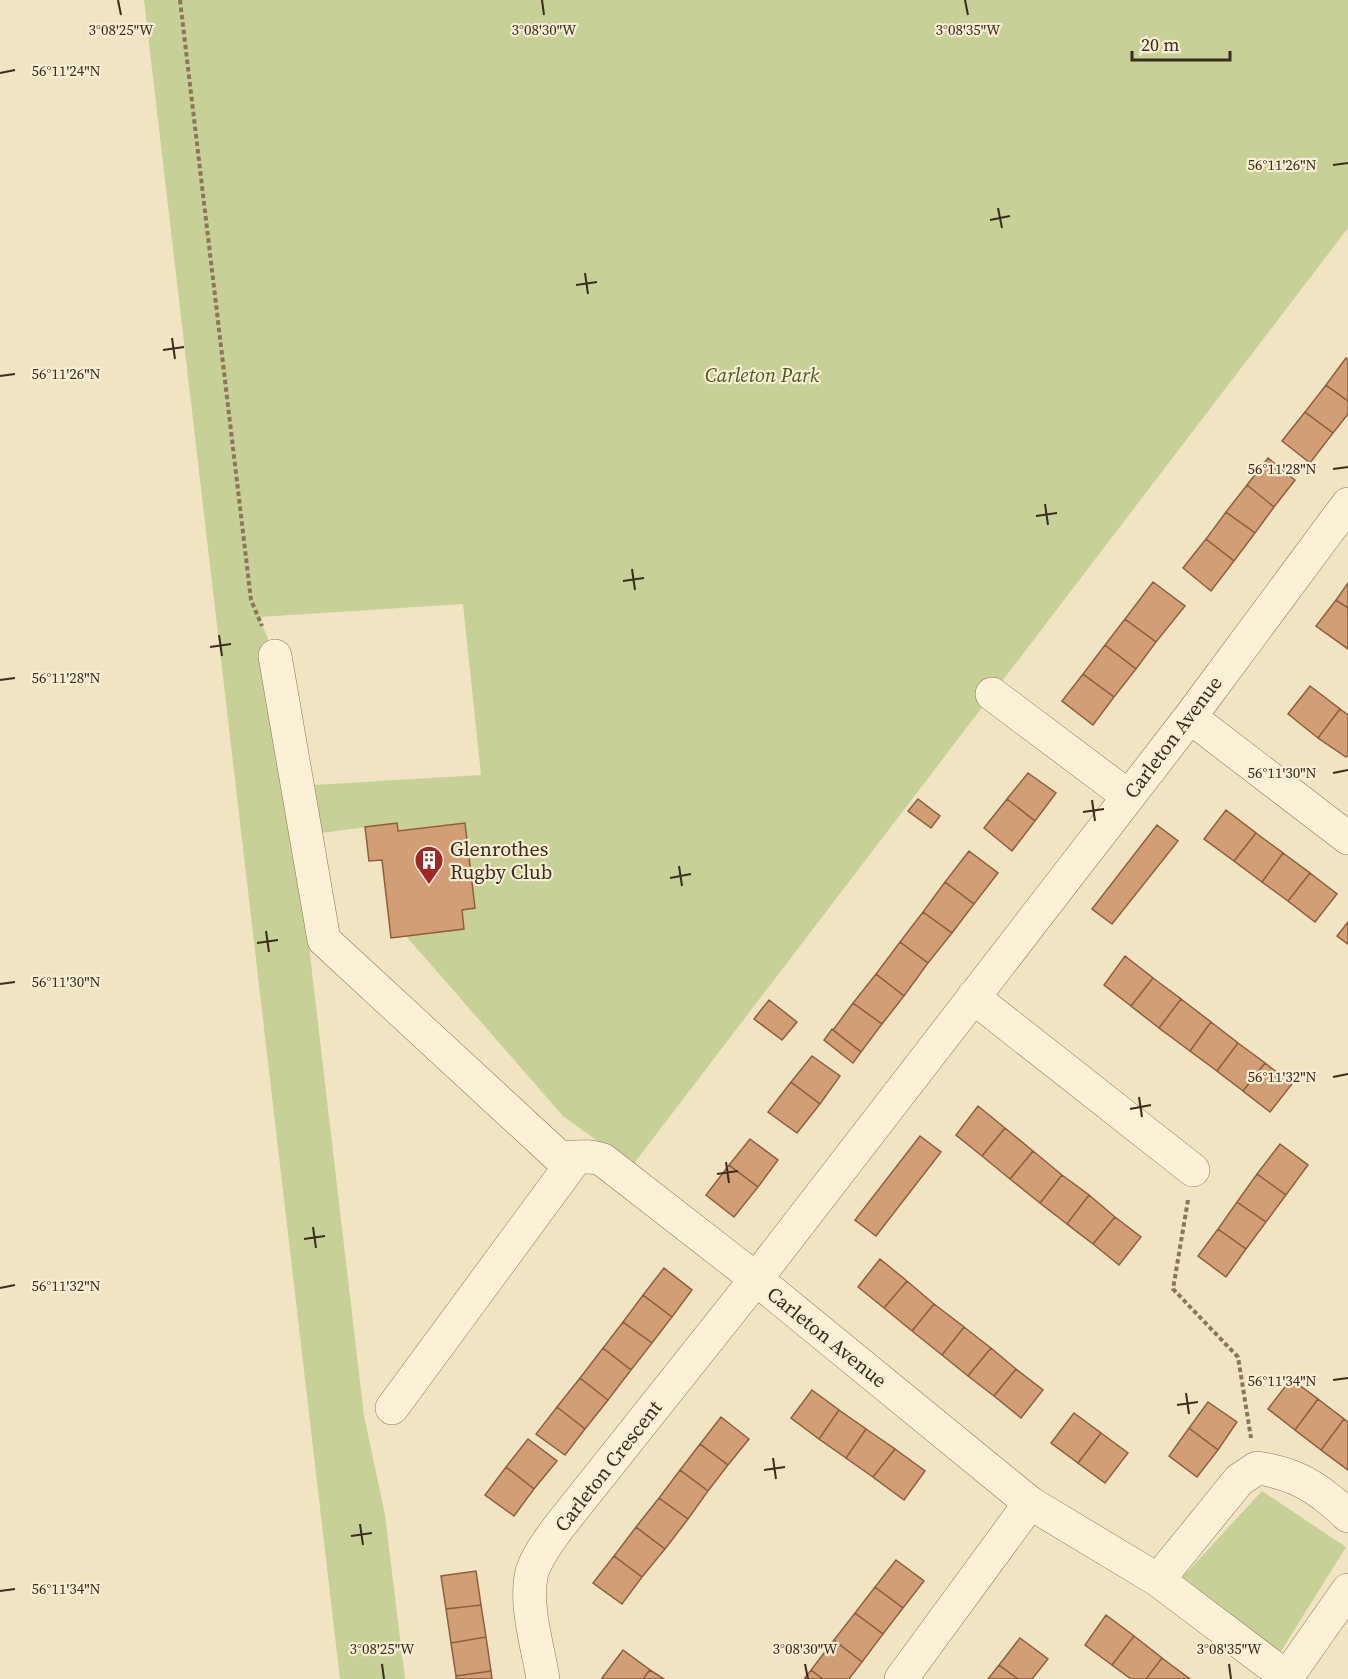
<svg xmlns="http://www.w3.org/2000/svg" width="1348" height="1679" viewBox="0 0 1348 1679" font-family="'Source Serif 4',serif">
  <style>
    .green { fill: #c7d096 }
    .building { fill: #d19e76; stroke: #8d5f3d; stroke-width: 1.5 }
    .lines { fill: none; stroke-linecap: round; stroke-linejoin: round }
    .minor-casing { stroke: #8c7558; stroke-width: 34 }
    .path { stroke: #8c7558; stroke-width: 4; stroke-dasharray: 4.5 3; stroke-linecap: butt }
    .minor { stroke: #fbf1d7; stroke-width: 33 }
    .ticks { fill: none; stroke: #3b2c1d; stroke-width: 2 }
    .labels { text-anchor: middle; dominant-baseline: central; stroke-width: 4.5; stroke-linejoin: round; paint-order: stroke }
    .park-label { font-size: 20px; font-style: italic; fill: #4a5923; stroke: #f8eed3 }
    .street-label { font-size: 20px; fill: #3b2c1d; stroke: #f8eed3 }
    .poi-label { font-size: 20px; fill: #3b2c1d; stroke: #f8eed3; text-anchor: start }
    .ticks-label { font-size: 15px; text-anchor: middle; fill: #3b2c1d; stroke: #f8eed3; stroke-width: 4.5; stroke-linejoin: round; paint-order: stroke }
  </style>
  <rect width="100%" height="100%" fill="#f1e4c3"/>
  <path class="green" d="M144,0H1348V228L632,1166L563,1116L406,936L464,929L462,910L475,908L465,823L398,831L397,823L306,835L297,786L481,775L463,604L259,617L275,656L364,1416L385,1515L405,1679H340Z
    M1262,1491L1346,1547L1278,1656L1179,1581Z"/>
  <path class="building" d="M1346,358L1348,360V401L1326,385Z
    M1326,385L1348,401V414L1333,433L1305,412Z
    M1305,412L1333,433L1310,463L1282,441Z
    M1268,458L1295,480L1274,507L1247,485Z
    M1247,485L1274,507L1255,533L1226,512Z
    M1226,512L1255,533L1234,561L1206,539Z
    M1206,539L1234,561L1211,591L1183,568Z
    M1153,582L1185,606L1156,642L1125,619Z
    M1348,583V608L1336,600Z
    M1336,600L1348,608V649L1316,626Z
    M1125,619L1156,642L1136,669L1105,645Z
    M1105,645L1136,669L1114,697L1083,674Z
    M1083,674L1114,697L1093,725L1062,701Z
    M1310,686L1340,709L1318,738L1288,714Z
    M1340,709L1348,715V755L1346,757L1318,738Z
    M1028,773L1056,793L1035,821L1007,799Z
    M918,799L940,816L931,828L908,811Z
    M1007,799L1035,821L1012,851L984,828Z
    M1226,810L1256,833L1234,861L1204,839Z
    M397,823L398,831L465,823L475,908L462,910L464,929L391,938L382,860L369,861L365,827Z
    M1157,825L1178,841L1112,924L1092,909Z
    M1256,833L1283,853L1262,882L1234,861Z
    M969,851L998,873L974,904L945,882Z
    M1283,853L1310,873L1288,901L1262,882Z
    M1310,873L1337,894L1315,922L1288,901Z
    M945,882L974,904L952,933L923,912Z
    M923,912L952,933L928,963L900,942Z
    M1348,922V944L1337,936Z
    M900,942L928,963L904,996L876,974Z
    M1125,956L1153,978L1131,1006L1104,985Z
    M876,974L904,996L882,1024L853,1003Z
    M1153,978L1181,999L1159,1028L1131,1006Z
    M1181,999L1211,1022L1190,1051L1159,1028Z
    M769,1000L797,1022L782,1040L754,1019Z
    M853,1003L882,1024L861,1052L833,1030Z
    M1211,1022L1238,1043L1217,1071L1190,1051Z
    M832,1029L861,1052L853,1063L824,1040Z
    M1238,1043L1265,1063L1243,1091L1217,1071Z
    M812,1056L840,1076L820,1104L791,1082Z
    M1265,1063L1292,1084L1270,1112L1243,1091Z
    M791,1082L820,1104L797,1133L768,1112Z
    M978,1106L1005,1128L982,1156L956,1135Z
    M1005,1128L1033,1151L1010,1179L982,1156Z
    M920,1136L941,1152L876,1236L855,1220Z
    M750,1139L778,1160L758,1187L729,1165Z
    M1280,1144L1308,1165L1286,1195L1257,1174Z
    M1033,1151L1062,1175L1040,1203L1010,1179Z
    M729,1165L758,1187L734,1217L706,1195Z
    M1257,1174L1286,1195L1266,1222L1237,1202Z
    M1062,1175L1089,1195L1067,1224L1040,1203Z
    M1089,1195L1115,1217L1093,1244L1067,1224Z
    M1237,1202L1266,1222L1246,1249L1218,1229Z
    M1115,1217L1141,1237L1119,1265L1093,1244Z
    M1218,1229L1246,1249L1226,1277L1198,1256Z
    M880,1259L907,1281L884,1308L858,1287Z
    M664,1268L692,1290L672,1317L643,1295Z
    M907,1281L934,1304L912,1331L884,1308Z
    M643,1295L672,1317L652,1343L623,1322Z
    M934,1304L964,1327L942,1355L912,1331Z
    M623,1322L652,1343L631,1370L603,1348Z
    M964,1327L991,1348L968,1376L942,1355Z
    M603,1348L631,1370L608,1400L580,1378Z
    M991,1348L1016,1369L994,1396L968,1376Z
    M1016,1369L1043,1390L1021,1418L994,1396Z
    M580,1378L608,1400L585,1429L557,1407Z
    M1291,1379L1318,1399L1295,1430L1268,1409Z
    M812,1390L839,1410L819,1439L791,1418Z
    M1318,1399L1344,1419L1321,1450L1295,1430Z
    M1208,1402L1237,1422L1218,1450L1189,1428Z
    M557,1407L585,1429L565,1455L536,1434Z
    M839,1410L866,1429L846,1458L819,1439Z
    M1074,1413L1101,1433L1078,1463L1051,1443Z
    M721,1417L749,1439L728,1465L700,1444Z
    M1344,1419L1348,1422V1470L1321,1450Z
    M1189,1428L1218,1450L1197,1477L1169,1456Z
    M866,1429L895,1449L873,1477L846,1458Z
    M1101,1433L1128,1453L1105,1483L1078,1463Z
    M528,1439L557,1461L534,1489L506,1467Z
    M700,1444L728,1465L708,1491L680,1470Z
    M895,1449L925,1471L904,1500L873,1477Z
    M506,1467L534,1489L514,1516L485,1495Z
    M680,1470L708,1491L688,1519L659,1498Z
    M659,1498L688,1519L665,1549L636,1527Z
    M636,1527L665,1549L642,1577L614,1556Z
    M614,1556L642,1577L622,1604L593,1583Z
    M896,1560L924,1581L903,1608L875,1587Z
    M476,1571L481,1605L446,1609L441,1576Z
    M875,1587L903,1608L883,1634L855,1613Z
    M481,1605L486,1637L451,1643L446,1609Z
    M855,1613L883,1634L862,1662L834,1640Z
    M1106,1615L1134,1636L1112,1665L1085,1645Z
    M1134,1636L1162,1658L1146,1679H1131L1112,1665Z
    M486,1637L491,1671L456,1676L451,1643Z
    M1020,1638L1048,1659L1032,1679H1018L999,1665Z
    M834,1640L862,1662L849,1679H823L811,1670Z
    M623,1650L650,1670L643,1679H604L602,1678Z
    M1162,1658L1190,1679H1146Z
    M999,1665L1018,1679H988Z
    M650,1670L664,1679H643Z
    M811,1670L823,1679H804Z
    M491,1671L492,1679H456V1676Z"/>
  <g class="lines">
    <g class="minor-casing">
      <path id="minor" d="M275,656L324,940L559,1157C576,1158 587,1154 603,1160L756,1279L1030,1503L1158,1580L1289,1679
        M992,694L1128,796
        M1190,717L1348,838
        M973,997L1193,1170
        M392,1408L576,1158
        M1158,1580L1239,1480L1257,1468C1286,1472 1307,1481 1330,1500C1336,1505 1343,1510 1348,1516
        M1287,1677L1348,1590
        M543,1679C538,1647 524,1604 532,1572C537,1556 548,1542 558,1528L756,1279L1190,717L1348,504
        M901,1679L1030,1503"/>
    </g>
    <path class="path" d="M180,0L251,600L262,626
      M1188,1200L1173,1289L1238,1357L1251,1438"/>
    <use href="#minor" class="minor"/>
  </g>
  <path class="ticks" d="M118,0L121,15M542,0L544,15M965,0L968,15M0,73L15,70M1333,165L1348,163M998,208L1002,228M990,220L1010,216M585,273L588,294M576,285L597,282M172,338L175,359M163,350L184,347M0,376L15,374M1333,469L1348,467M1045,504L1048,525M1036,516L1057,513M632,569L635,590M623,581L644,578M219,635L222,656M210,647L231,644M0,680L15,678M1333,773L1348,770M1092,800L1095,821M1083,812L1104,809M679,866L682,886M670,878L691,874M266,931L269,952M257,943L278,940M0,984L15,982M1333,1077L1348,1074M1139,1097L1142,1117M1130,1109L1151,1105M726,1162L729,1183M717,1174L738,1171M313,1227L316,1248M304,1239L325,1236M0,1288L15,1285M1333,1380L1348,1378M1186,1393L1189,1414M1177,1405L1198,1402M773,1458L776,1479M764,1470L785,1467M360,1524L363,1545M351,1536L372,1533M0,1591L15,1589M382,1664L384,1679M805,1664L808,1679M1229,1664L1231,1679"/>
  <defs>
    <g id="building-pin" transform="scale(1.5)"><path d="M0 17L-7.5 6A9.5 9.5 0 1 1 7.5 6Z" fill="#9f2725" stroke="#f8eed3"/><path d="M-4-6H4V6H1V3H-1V6H-4ZM-2.5-4.3h1.7v1.8h-1.7ZM.8-4.3h1.7v1.8H.8ZM-2.5-1h1.7V.8h-1.7ZM.8-1h1.7V.8H.8Z" fill="#fff"/></g>
  </defs>
  <g fill-rule="evenodd">
    <use href="#building-pin" x="429" y="860"/>
  </g>
  <g class="labels">
    <g class="park-label">
      <text x="762" y="375">Carleton Park</text>
    </g>
    <g class="street-label">
      <text transform="translate(1173 737) rotate(-53)">Carleton Avenue</text>
      <text transform="translate(827 1337) rotate(39)">Carleton Avenue</text>
      <text transform="translate(608 1466) rotate(-52)">Carleton Crescent</text>
    </g>
    <g class="poi-label">
      <text x="450" y="849">Glenrothes<tspan x="450" dy="23">Rugby Club</tspan></text>
    </g>
  </g>
  <g class="ticks-label">
    <text x="121" y="35">3°08'25"W</text>
    <text x="544" y="35">3°08'30"W</text>
    <text x="968" y="35">3°08'35"W</text>
    <text x="66" y="76">56°11'24"N</text>
    <text x="1282" y="170">56°11'26"N</text>
    <text x="66" y="379">56°11'26"N</text>
    <text x="1282" y="474">56°11'28"N</text>
    <text x="66" y="683">56°11'28"N</text>
    <text x="1282" y="778">56°11'30"N</text>
    <text x="66" y="987">56°11'30"N</text>
    <text x="1282" y="1082">56°11'32"N</text>
    <text x="66" y="1291">56°11'32"N</text>
    <text x="1282" y="1386">56°11'34"N</text>
    <text x="66" y="1594">56°11'34"N</text>
    <text x="382" y="1654">3°08'25"W</text>
    <text x="805" y="1654">3°08'30"W</text>
    <text x="1229" y="1654">3°08'35"W</text>
  </g>
  <path d="M1132 51v9h98v-9" fill="none" stroke="#3b2c1d" stroke-width="3"/>
  <text x="1141" y="51" font-size="18" fill="#3b2c1d" stroke="#f8eed3" stroke-width="4.5" paint-order="stroke">20 m</text>
</svg>
